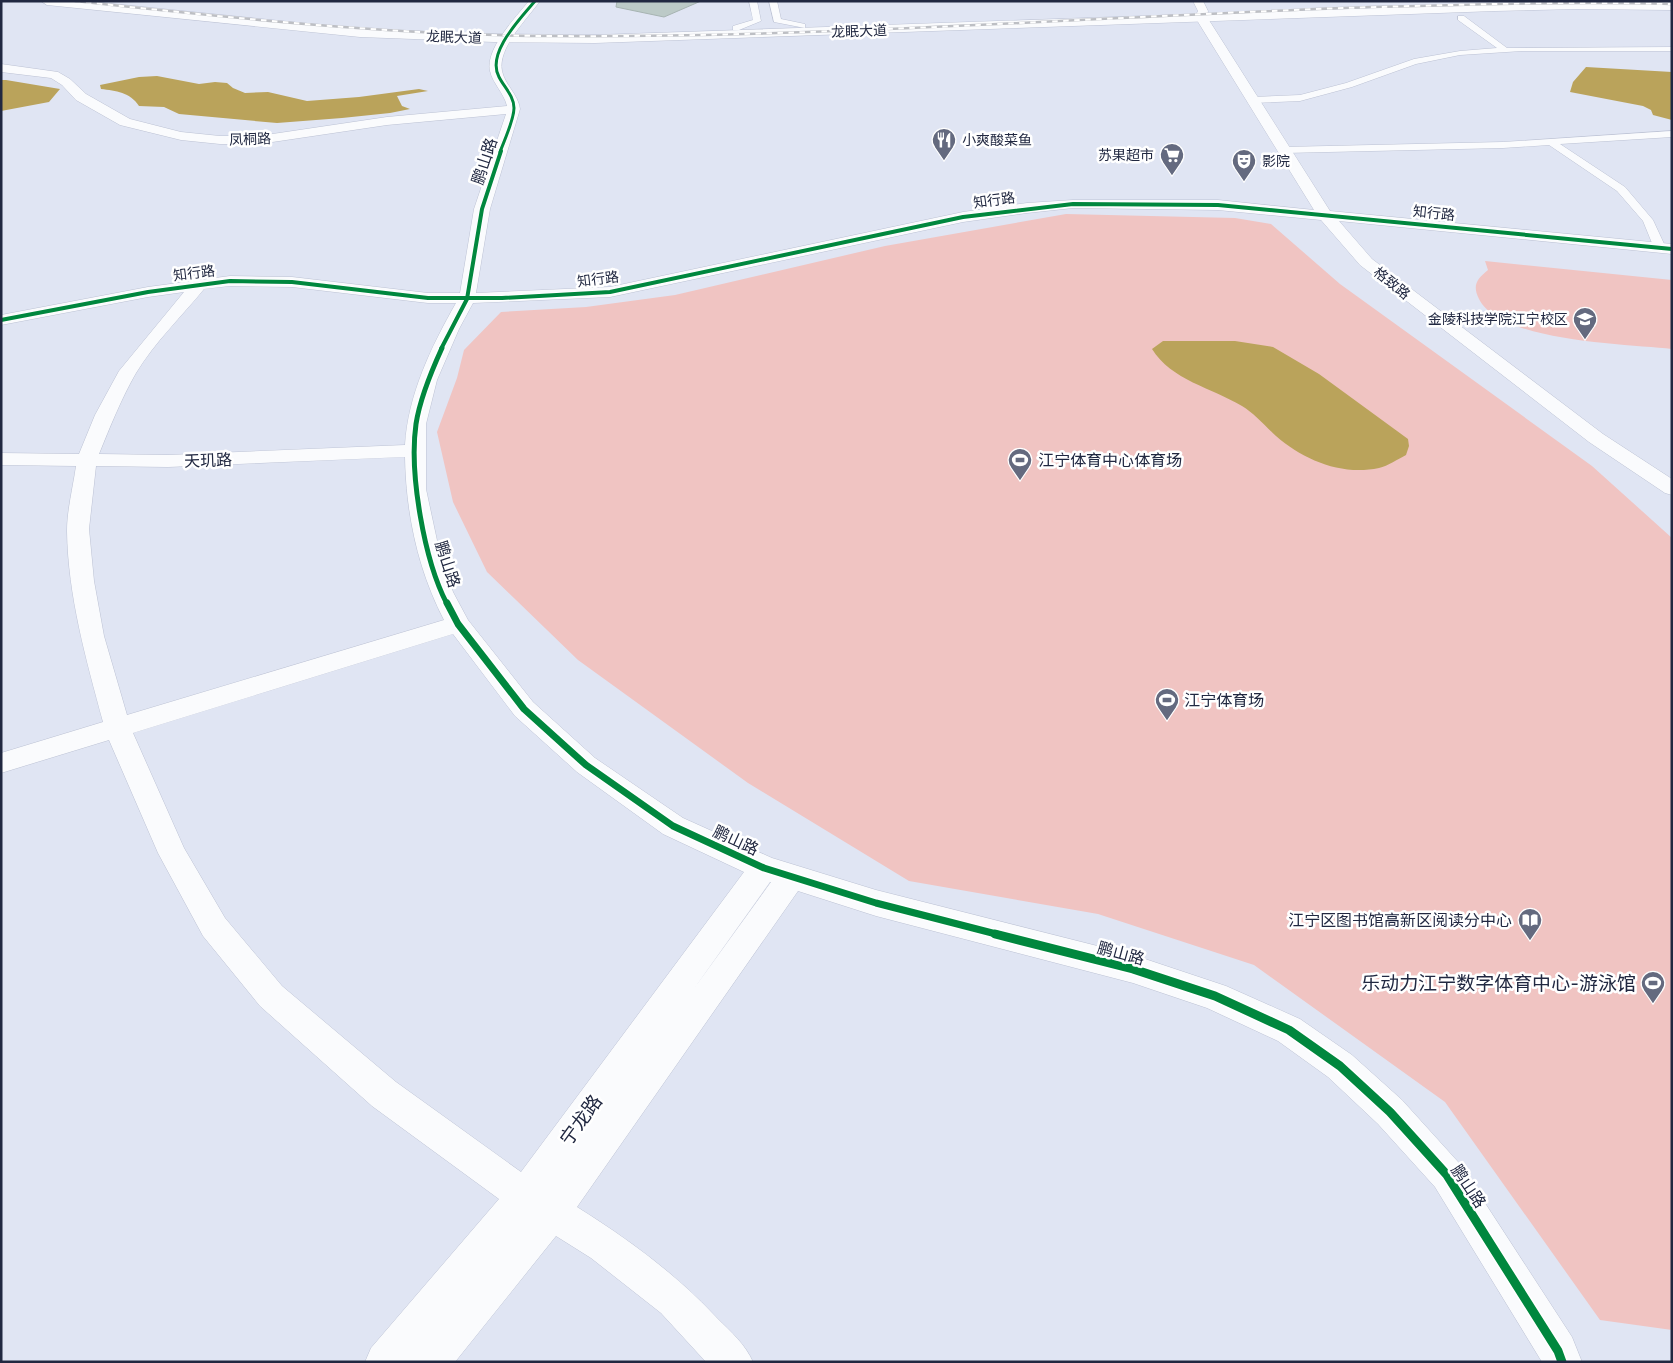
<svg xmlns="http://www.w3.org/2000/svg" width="1673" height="1363" viewBox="0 0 1673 1363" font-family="'Libre Baskerville','Noto Sans SC',serif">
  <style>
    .green { fill: #f0c4c2 }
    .water { fill: #baa35b }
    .building { fill: #bccac7; stroke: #a7b4b2 }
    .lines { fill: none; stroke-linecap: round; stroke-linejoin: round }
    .street-casing { stroke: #bcc2d4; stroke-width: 1 }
    .secondary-casing { stroke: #bcc2d4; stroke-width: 1 }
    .primary-casing { stroke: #bcc2d4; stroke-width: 1 }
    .street { fill: #fafbfd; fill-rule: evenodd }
    .secondary { fill: #fafbfd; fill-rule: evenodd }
    .primary { fill: #fafbfd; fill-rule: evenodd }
    .rail-casing { stroke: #bdbfc4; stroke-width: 2.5 }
    .rail { stroke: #fff; stroke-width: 2; stroke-dasharray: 5.5; stroke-linecap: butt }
    .cycleway-far4-casing { stroke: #fff; stroke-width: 4.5 }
    .cycleway-far3-casing { stroke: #fff; stroke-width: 5.5 }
    .cycleway-far2-casing { stroke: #fff; stroke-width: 8 }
    .cycleway-far1-casing { stroke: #fff; stroke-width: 10 }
    .cycleway-casing { stroke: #fff; stroke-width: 12 }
    .cycleway-far4 { stroke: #00873e; stroke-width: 3 }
    .cycleway-far3 { stroke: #00873e; stroke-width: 4 }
    .cycleway-far2 { stroke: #00873e; stroke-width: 5 }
    .cycleway-far1 { stroke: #00873e; stroke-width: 7 }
    .cycleway { stroke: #00873e; stroke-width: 9 }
    .labels { text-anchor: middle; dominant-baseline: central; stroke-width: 5; stroke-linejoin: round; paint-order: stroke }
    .far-street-label { font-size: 14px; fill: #212841; stroke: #fff }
    .far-poi-label { font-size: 14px; fill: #212841; stroke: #fff; text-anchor: start }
    .street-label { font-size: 16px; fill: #212841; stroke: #fff }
    .poi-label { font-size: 16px; fill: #212841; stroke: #fff; text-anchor: start }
    .near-poi-label { font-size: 19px; fill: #212841; stroke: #fff; text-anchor: end }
    .near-street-label { font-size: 19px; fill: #212841; stroke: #fff }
  </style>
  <rect width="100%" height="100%" fill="#e0e5f3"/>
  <path class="green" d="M1066,214L1235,218L1271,224L1340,284L1592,466L1672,538V1330L1600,1320L1445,1102L1254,965L1098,914L909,881L748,783L578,660L487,572L453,502L437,432L457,378L464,350L501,312L586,307L675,295L885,246Z
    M1485,261L1672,280V349C1628,344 1500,342 1479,299C1472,285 1477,279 1488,270Z"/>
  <path class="water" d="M1586,67L1672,72V120L1653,115L1651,110L1643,106L1570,92L1573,82Z
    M157,76L199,84L215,82L227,83L233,88L245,93L268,92L307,101L359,97L419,89L428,91L397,96L402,106L410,109L390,113L342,118L277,123L179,114L164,107L139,106C130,92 116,91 101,89L100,85L139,77Z
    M1,80H6L60,89L49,102L1,111Z
    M1163,341H1235L1273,347L1319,374L1408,439L1409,446L1406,455C1398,459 1388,466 1379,468C1341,476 1304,460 1276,436C1265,426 1254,413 1242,406C1212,388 1171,380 1152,349Z"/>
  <path class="building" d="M617,1H701L664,17L616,7Z"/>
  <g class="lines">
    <g class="street-casing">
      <path id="street" d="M749,1H757L761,21L739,30H733V26L753,20Z
        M769,1H777L781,19L805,24V28L774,22Z
        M1458,16H1464L1507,48L1672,47V51H1522L1460,55L1416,64L1352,87L1300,101L1253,103L1249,100L1253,97L1300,95L1346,83L1414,59L1460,51L1497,48L1458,20Z
        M1672,131V137L1560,144L1625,187L1653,220L1666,248L1660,251L1654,248L1643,221L1617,191L1549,145L1503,148L1284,153L1279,150L1284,147L1503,142Z"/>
    </g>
    <g class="secondary-casing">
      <path id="secondary" d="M529,1H540C528,18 497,48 502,71C505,85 518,94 520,109L490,209L476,293L610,287L963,212L1027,203L1073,200H1218L1314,210L1195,17L1198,11L1193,1H1203L1208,11L1207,17L1330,211L1672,244V254L1339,221L1372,259L1603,434L1672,479V495L1665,493L1589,442L1360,265L1321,220L1218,210L1073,208L1027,213L963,222L610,297L473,303L459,329L437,380L426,424V489L438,545L453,592L468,620L533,702L595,758L683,818L772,858L876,890L1133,955L1226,986L1300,1019L1352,1055L1402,1100L1459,1163L1572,1337L1582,1362H1542L1435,1187L1378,1124L1328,1077L1278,1041L1207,1008L1133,983L876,916L798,891L577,1207C628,1239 676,1274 717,1318C731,1332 745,1344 753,1362H706L661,1313L591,1258L556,1236L455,1362H365L371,1348L499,1199L372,1106L260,1006L203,936L158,853L109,740L1,773V753L103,722C86,659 68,596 67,531C67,510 73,487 76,466L1,465V453L79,454L95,415L119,371L184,292L148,297L1,325V315L148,287L230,276L292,277L428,293H460L474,209L506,114L387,125L259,144H220L181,140L120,125L76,100L62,85L51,78L1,72V64L58,72L70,79L86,94L130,119L181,132L220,136H259L387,117L507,106C504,93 493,84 490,71C485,49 516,17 529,1ZM230,286L292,287L428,303H456C431,347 408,395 405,445L168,455L99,454C110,427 121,399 136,373C154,343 182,316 204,289ZM405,457C406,514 418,570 444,620L127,715L104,636L94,581L89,529L96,466L168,467ZM453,634L515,716L577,772L663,834L744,872L521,1172L396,1082L282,986L225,918L184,848L133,733ZM770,882H771L693,990Z"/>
    </g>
    <g class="primary-casing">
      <path id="primary" d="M41,1H84L360,29L494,34L595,35L1577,1L1672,2V10L1577,9L1495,11L595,43L494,42L360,37L47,5Z"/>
    </g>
    <use href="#street" class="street"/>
    <use href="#secondary" class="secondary"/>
    <use href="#primary" class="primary"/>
    <g class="rail-casing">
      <path id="rail" d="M75,1C232,18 390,35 548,36C813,38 1078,18 1343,8C1452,5 1562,1 1672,4"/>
    </g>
    <use href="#rail" class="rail"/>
    <g class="cycleway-far4-casing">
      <path id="cycleway-far4" d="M500,152C504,141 514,120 514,108C514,96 504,87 499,77C486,53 520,19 535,1"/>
    </g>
    <g class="cycleway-far3-casing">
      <path id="cycleway-far3" d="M1,320L148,292L230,281L292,282L428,298H502L610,292L963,217L1073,204L1218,205L1672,249
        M441,349L467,299L482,209L501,151"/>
    </g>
    <g class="cycleway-far2-casing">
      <path id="cycleway-far2" d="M442,348C431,372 420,398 416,424C409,473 424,560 447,604"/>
    </g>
    <g class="cycleway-far1-casing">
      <path id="cycleway-far1" d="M447,603L458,624L524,709L586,765L673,826L764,868L876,903L1000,935"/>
    </g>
    <g class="cycleway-casing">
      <path id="cycleway" d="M995,934L1133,969L1215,996L1289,1030L1340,1066L1390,1112L1447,1175L1558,1351L1562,1362"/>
    </g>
    <use href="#cycleway-far4" class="cycleway-far4"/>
    <use href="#cycleway-far3" class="cycleway-far3"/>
    <use href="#cycleway-far2" class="cycleway-far2"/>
    <use href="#cycleway-far1" class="cycleway-far1"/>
    <use href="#cycleway" class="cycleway"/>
  </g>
  <defs>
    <g id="restaurant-pin" transform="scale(1.25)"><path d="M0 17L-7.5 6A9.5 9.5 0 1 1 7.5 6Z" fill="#646a7f" stroke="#fff"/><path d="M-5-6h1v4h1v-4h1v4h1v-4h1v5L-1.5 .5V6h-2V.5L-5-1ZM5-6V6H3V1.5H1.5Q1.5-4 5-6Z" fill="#fff"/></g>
    <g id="supermarket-pin" transform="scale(1.25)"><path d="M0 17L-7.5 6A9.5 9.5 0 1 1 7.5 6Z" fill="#646a7f" stroke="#fff"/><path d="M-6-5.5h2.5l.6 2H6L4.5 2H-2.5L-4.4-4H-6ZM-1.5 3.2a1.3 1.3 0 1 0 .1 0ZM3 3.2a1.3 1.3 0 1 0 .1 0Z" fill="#fff"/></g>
    <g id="theatre-pin" transform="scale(1.25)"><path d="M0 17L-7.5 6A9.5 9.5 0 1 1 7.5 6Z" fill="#646a7f" stroke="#fff"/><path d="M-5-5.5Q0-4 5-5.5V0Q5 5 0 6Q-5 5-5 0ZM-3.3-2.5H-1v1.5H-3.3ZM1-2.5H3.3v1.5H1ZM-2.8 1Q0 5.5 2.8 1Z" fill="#fff"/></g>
    <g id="university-pin" transform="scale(1.25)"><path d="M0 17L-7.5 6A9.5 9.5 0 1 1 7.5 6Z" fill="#646a7f" stroke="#fff"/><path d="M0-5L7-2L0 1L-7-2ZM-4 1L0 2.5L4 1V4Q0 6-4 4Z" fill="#fff"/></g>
    <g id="stadium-pin" transform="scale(1.25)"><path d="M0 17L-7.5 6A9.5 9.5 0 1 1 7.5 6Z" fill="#646a7f" stroke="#fff"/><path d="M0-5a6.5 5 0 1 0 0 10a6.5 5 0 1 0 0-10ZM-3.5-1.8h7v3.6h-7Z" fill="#fff"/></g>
    <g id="library-pin" transform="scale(1.25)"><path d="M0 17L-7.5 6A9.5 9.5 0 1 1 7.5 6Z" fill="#646a7f" stroke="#fff"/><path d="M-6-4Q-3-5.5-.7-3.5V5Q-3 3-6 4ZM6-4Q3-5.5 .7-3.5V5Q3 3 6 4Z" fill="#fff"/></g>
  </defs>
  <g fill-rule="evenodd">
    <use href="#restaurant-pin" x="944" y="140"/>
    <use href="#supermarket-pin" x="1172" y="155"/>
    <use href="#theatre-pin" x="1244" y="161"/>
    <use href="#university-pin" x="1585" y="319"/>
    <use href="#stadium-pin" x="1020" y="460"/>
    <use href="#stadium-pin" x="1167" y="700"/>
    <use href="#library-pin" x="1530" y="920"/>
    <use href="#stadium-pin" x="1653" y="983"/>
  </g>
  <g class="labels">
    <g class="far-street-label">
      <text transform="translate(859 31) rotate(-2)">龙眠大道</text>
      <text transform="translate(454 37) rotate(2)">龙眠大道</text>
      <text transform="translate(250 139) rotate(-2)">凤桐路</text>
      <text transform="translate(994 200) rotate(-8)">知行路</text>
      <text transform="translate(1434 213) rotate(6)">知行路</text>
      <text transform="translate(194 273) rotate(-7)">知行路</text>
      <text transform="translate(598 279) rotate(-7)">知行路</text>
      <text transform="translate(1392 283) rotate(39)">格致路</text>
    </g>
    <g class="far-poi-label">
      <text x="962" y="140">小爽酸菜鱼</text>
      <text x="1154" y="155" text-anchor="end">苏果超市</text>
      <text x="1262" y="161">影院</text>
      <text x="1568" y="319" text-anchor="end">金陵科技学院江宁校区</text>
    </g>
    <g class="street-label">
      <text transform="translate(484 161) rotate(-72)">鹏山路</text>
      <text transform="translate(208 460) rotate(-2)">天玑路</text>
      <text transform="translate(448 564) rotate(72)">鹏山路</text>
      <text transform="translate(736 840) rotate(25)">鹏山路</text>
      <text transform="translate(1121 953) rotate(15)">鹏山路</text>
      <text transform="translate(1469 1186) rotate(56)">鹏山路</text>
    </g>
    <g class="poi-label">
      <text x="1038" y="460">江宁体育中心体育场</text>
      <text x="1184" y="700">江宁体育场</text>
      <text x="1512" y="920" text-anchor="end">江宁区图书馆高新区阅读分中心</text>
    </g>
    <g class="near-poi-label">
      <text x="1636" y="983">乐动力江宁数字体育中心-游泳馆</text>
    </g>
    <g class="near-street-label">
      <text transform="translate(581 1120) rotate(-54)">宁龙路</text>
    </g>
  </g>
  <rect width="1673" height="1363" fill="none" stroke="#212841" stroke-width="5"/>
</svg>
